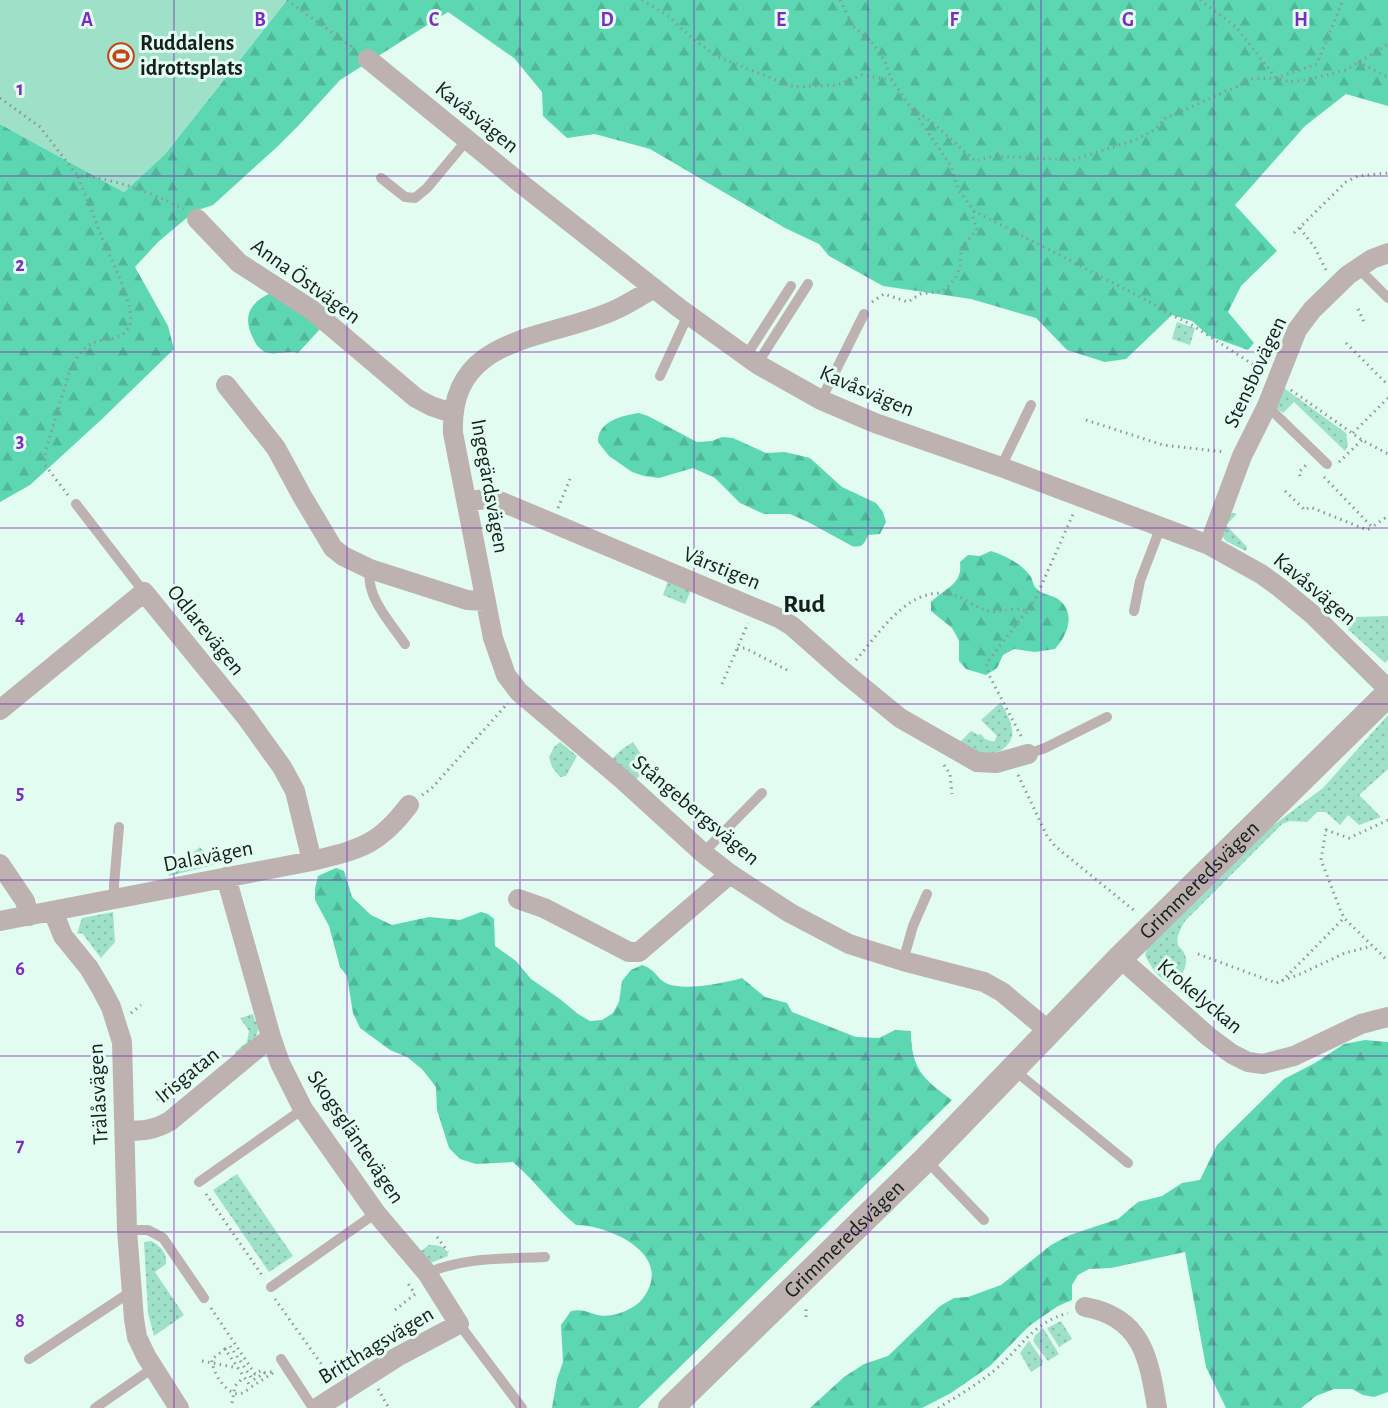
<svg xmlns="http://www.w3.org/2000/svg" width="1388" height="1408" viewBox="0 0 1388 1408" font-family="'Alegreya Sans',sans-serif">
  <style>
    .green { fill: url(#green-dots) }
    .forest { fill: url(#forest-firs) }
    .pitch { fill: #9ee0c8 }
    .lines { fill: none; stroke-linecap: round; stroke-linejoin: round }
    .path { stroke: #899b94; stroke-width: 3; stroke-dasharray: 1.5 4.5; stroke-linecap: butt }
    .service { stroke: #bdb2af; stroke-width: 10 }
    .minor { stroke: #bdb2af; stroke-width: 20 }
    .tertiary { stroke: #bdb2af; stroke-width: 26 }
    .grid { fill: none; stroke: #7b2cbf; stroke-width: 1.5; stroke-opacity: 0.55 }
    .labels { text-anchor: middle; dominant-baseline: central; stroke-width: 6; stroke-linejoin: round; paint-order: stroke }
    .poi-label { font-size: 22px; font-weight: bold; fill: #161f1c; stroke: #e3fcf2; text-anchor: start }
    .street-label { font-size: 22px; fill: #161f1c; stroke: #e3fcf2 }
    .quarter-label { font-size: 26px; font-weight: bold; fill: #161f1c; stroke: #e3fcf2 }
    .grid-label { font-size: 20px; text-anchor: middle; font-weight: bold; fill: #7b2cbf; stroke: #e3fcf2; stroke-width: 6; stroke-linejoin: round; paint-order: stroke }
  </style>
  <defs>
    <pattern id="green-dots" width="8" height="8" patternUnits="userSpaceOnUse" patternTransform="scale(1.5)"><rect width="8" height="8" fill="#9ee0c8"/><path d="M2 2h.1M6 6h.1" fill="none" stroke="#87c0ab" stroke-width="1.8" stroke-linecap="round"/></pattern>
    <pattern id="forest-firs" width="22" height="20" patternUnits="userSpaceOnUse" patternTransform="scale(1.5)"><rect width="22" height="20" fill="#5dd7b1"/><path d="M5 1l3.5 6h-7zM16 11l3.5 6h-7z" fill="#50b898"/></pattern>
  </defs>
  <rect width="100%" height="100%" fill="#e3fcf2"/>
  <path class="green" d="M1177,322L1195,328L1190,345L1172,339Z
    M1284,388L1346,433L1348,445L1345,451L1294,402L1283,413L1276,408Z
    M1232,513L1237,514L1226,525L1247,547L1246,551L1226,541L1222,536L1226,519Z
    M669,578L692,588L685,604L663,595Z
    M1327,610L1356,617L1388,616V660L1385,663Z
    M1001,702C1005,711 1011,720 1012,729C1015,743 999,756 985,754C976,753 967,747 959,743L971,731L978,735L981,734L985,739L994,742L997,736L981,720Z
    M1388,715V769L1359,795L1381,817L1359,825L1348,815L1340,825L1326,812H1317L1307,822L1290,821L1282,824L1185,921C1181,928 1176,936 1178,945C1179,948 1183,949 1184,953C1190,964 1182,976 1173,983C1159,981 1151,967 1145,955L1148,946L1263,833L1323,788Z
    M560,742L577,756L566,776L560,777L552,767L549,757L554,747Z
    M633,742L654,773H643L634,781L611,760L621,750Z
    M200,847L213,865L169,876L167,866L177,865Z
    M113,912L115,942L101,958L82,933L77,934L82,918Z
    M253,1014L255,1021H261L254,1043L238,1056L235,1052L247,1042L249,1031L240,1018Z
    M237,1174L293,1256L269,1272L213,1190Z
    M151,1241C161,1247 167,1252 166,1264L155,1272L184,1315L154,1336L148,1313L144,1242Z
    M429,1245C438,1245 447,1246 448,1256L428,1264L417,1254Z
    M1061,1321L1072,1339L1059,1347L1047,1328Z
    M1043,1328L1059,1354L1048,1361L1033,1341L1035,1336Z
    M1029,1341L1043,1361L1042,1365L1031,1372L1020,1353Z"/>
  <path class="forest" d="M287,0H1388V106L1346,94L1305,126L1235,205L1277,251L1241,286L1228,312L1254,343L1248,350L1209,336L1192,321L1172,315L1126,359L1105,362L1067,350L1036,318L971,299L883,286L829,256L819,244L785,228L650,149L595,134L567,138L543,116L542,92L514,58L448,12L340,80L299,125L277,147L213,205L195,211L158,242L135,267L168,326L174,349L102,419L30,485L0,502V124L124,192L165,154Z
    M271,293L322,327L298,353C288,350 275,356 265,352C259,348 256,345 253,338C242,317 250,302 271,293Z
    M639,413L648,416L697,442L712,441L722,437L733,438L766,453L785,452L810,458L842,487L876,503L883,512L886,522L880,534L868,535C864,544 863,548 852,546L808,522L790,514H764L740,503L715,478L693,468L659,478L644,476L632,472L609,456L598,442C598,421 621,416 639,413Z
    M991,551C1006,556 1021,563 1031,577C1033,581 1033,586 1037,589C1043,595 1052,595 1058,599C1077,613 1067,636 1055,649L1035,652L1014,649L1003,655L997,668L986,675L966,669L959,661V641L956,635L952,628L931,611V602C945,588 963,585 960,562L968,555L980,556Z
    M336,868L344,871L352,897L371,915L392,925L429,917L460,920L481,912L488,914L494,919L495,946L516,961L531,979L560,999L578,1014L590,1021L602,1020L613,1013L619,1002L622,981L631,970L642,965C657,970 656,979 668,984C685,991 724,983 742,978L765,997L787,1003L792,1012L856,1037L879,1038L895,1030L911,1031C911,1069 923,1079 952,1100L638,1408H552L557,1379L563,1362L561,1325L571,1311C582,1309 587,1312 597,1315C610,1318 626,1312 636,1305C643,1300 649,1290 651,1282C659,1247 604,1225 576,1225C553,1206 536,1182 513,1162L476,1164L460,1159L449,1148L437,1110L436,1087L422,1069L407,1057L390,1050L360,1028L353,1013L347,976L340,967L329,926L315,900V889L318,876Z
    M1365,1040L1388,1042V1392L1374,1397L1363,1395L1352,1389H1334L1316,1396L1301,1408H1226L1206,1367L1185,1252L1111,1268L1089,1269L1078,1275L1072,1285V1300L1058,1306L1029,1326L990,1366L951,1393L922,1408H810L844,1377L864,1364L888,1356L940,1306L954,1298L968,1297L1001,1285L1051,1245L1070,1235L1118,1219L1138,1202L1162,1196L1182,1183L1200,1180L1217,1145L1284,1079L1315,1063L1344,1044Z"/>
  <path class="pitch" d="M0,0H287L165,154L124,192L0,124Z"/>
  <g class="lines">
    <path class="path" d="M287,0L355,49
      M642,0L668,16L693,39L718,57L794,87L837,85L862,75L892,80
      M840,0L853,26L871,41L884,60L892,80L951,166L958,189L974,211L1154,304L1164,311L1192,325L1263,371
      M1200,0L1236,27L1276,78L1290,82L1306,80L1346,70L1388,44
      M1358,62L1388,77
      M0,98L40,127L77,175C119,180 147,191 184,209
      M913,109L934,124L975,161L994,156L1073,160L1135,140L1154,130L1166,118L1236,87L1248,79L1276,78L1317,64L1343,0
      M1300,228L1315,248L1327,272
      M1294,233L1346,182L1358,176L1388,173
      M872,302L884,294L908,302L920,294L943,291L955,279L960,267L961,249L977,229L973,217L974,211
      M1358,309L1365,324
      M1346,343L1388,385
      M1291,390L1362,440L1388,454
      M1086,420L1163,445L1225,452
      M1353,433L1388,398
      M1339,462L1362,440
      M1300,476L1299,472L1307,464
      M1324,477L1372,527L1388,516
      M1285,491L1305,510L1310,507L1367,530L1371,528
      M68,495L45,465V453L69,373C74,362 80,350 91,344C103,337 121,342 129,327C138,310 108,253 101,235C93,215 86,195 77,175
      M558,508L570,479
      M737,649L745,648L787,670
      M856,660C881,631 911,581 956,596C966,599 975,607 985,610C1000,615 1015,605 1026,611
      M722,684L748,623
      M1021,736L989,675L987,665L989,660L1034,602L1074,512
      M944,765L950,774L952,794
      M1018,775L1047,836L1055,846L1136,912
      M422,795L431,789L508,703
      M1388,820L1349,838L1326,830L1321,860L1340,909L1344,918L1388,961
      M1198,954L1276,983L1298,975L1345,953L1372,946
      M1282,981L1344,918
      M131,1013L141,1005
      M157,1100L183,1080L187,1082
      M206,1194L264,1278
      M437,1237L448,1252
      M275,1299L332,1379
      M211,1308L255,1374L262,1370L265,1373
      M395,1310L415,1294L407,1282
      M806,1317V1307
      M225,1349L212,1359C211,1370 225,1393 238,1394C243,1394 247,1390 251,1387
      M202,1361L238,1368
      M273,1373L251,1387L225,1349L230,1346L253,1380L265,1373L275,1371
      M378,1389L389,1408
      M232,1403L235,1386L244,1377
      M938,1408C958,1396 978,1384 996,1369C1022,1347 1032,1323 1068,1313"/>
    <path class="service" d="M381,178L405,197L415,198L427,188L467,140
      M1358,268L1388,298
      M746,356L791,286
      M757,364L808,284
      M660,376L688,315
      M821,400L864,314
      M1267,406L1327,464
      M1001,467L1031,405
      M76,504L144,592
      M370,569C365,597 391,623 405,644
      M1134,611L1140,581L1161,526
      M1028,754L1045,748L1107,717
      M703,853L762,793
      M114,899V885L119,827
      M903,961L913,926L927,894
      M1014,1070L1128,1163
      M926,1160L984,1220
      M199,1182L303,1109
      M127,1230H148L163,1238L204,1298
      M427,1273C464,1257 505,1259 545,1257
      M271,1287L376,1213
      M459,1324L522,1408
      M29,1359L132,1291
      M281,1359L313,1408
      M95,1408L153,1368"/>
    <path class="minor" d="M368,59L519,182L679,308L757,364L821,400L875,423L1001,467L1209,545L1261,574L1279,587L1312,614L1388,689
      M197,219L239,263L312,310L416,398L431,406L452,413
      M654,288C642,295 630,303 617,309C550,341 449,332 453,433L493,638L506,675L519,692L623,780L703,853L730,874L790,913L849,944L903,961L984,982L1002,992L1050,1032
      M226,385L276,448L302,496L333,548L343,556L370,569L467,600L485,601
      M468,501L487,499L502,502L779,618L792,626L845,673L900,718L977,762L996,763L1028,754
      M1209,545L1242,456L1267,406L1297,330L1312,310L1348,275L1372,259L1388,253
      M0,710L144,592L246,717L282,767L295,791L312,861
      M0,864L25,901L29,916
      M226,877L271,1037L280,1063L303,1109L376,1213L427,1273L459,1324L397,1357L317,1408
      M518,899L544,908L629,952H639L730,874
      M53,911L63,936L89,968L102,990L111,1007L122,1042L127,1230L134,1319L137,1337L146,1356L179,1408
      M0,921L312,861C360,849 378,846 409,805
      M1120,958L1209,1037L1232,1054L1248,1062L1263,1064L1294,1056L1361,1024L1388,1017
      M125,1131C143,1131 155,1130 170,1121L271,1037
      M1085,1307C1142,1317 1149,1358 1157,1408"/>
    <path class="tertiary" id="s1" d="M671,1408L926,1159L1120,958L1388,694"/>
  </g>
  <path class="grid" d="M174,0V1408M347,0V1408M520,0V1408M694,0V1408M868,0V1408M1041,0V1408M1214,0V1408M0,176H1388M0,352H1388M0,528H1388M0,704H1388M0,880H1388M0,1056H1388M0,1232H1388"/>
  <defs>
    <g id="stadium-ring" transform="scale(1.35)"><circle r="9.5" fill="#e3fcf2" stroke="#c84014" stroke-width="1.5"/><path d="M0-5a6.5 5 0 1 0 0 10a6.5 5 0 1 0 0-10ZM-3.5-1.8h7v3.6h-7Z" fill="#c84014"/></g>
  </defs>
  <g fill-rule="evenodd">
    <use href="#stadium-ring" x="121" y="56"/>
  </g>
  <g class="labels">
    <g class="poi-label">
      <text x="140" y="43">Ruddalens<tspan x="140" dy="25">idrottsplats</tspan></text>
    </g>
    <g class="street-label">
      <text transform="translate(477 117) rotate(39)">Kavåsvägen</text>
      <text transform="translate(306 281) rotate(36)">Anna Östvägen</text>
      <text transform="translate(1255 372) rotate(-65)">Stensbovägen</text>
      <text transform="translate(867 391) rotate(23)">Kavåsvägen</text>
      <text transform="translate(490 486) rotate(80)">Ingegärdsvägen</text>
      <text transform="translate(722 568) rotate(22)">Vårstigen</text>
      <text transform="translate(1315 589) rotate(40)">Kavåsvägen</text>
      <text transform="translate(206 630) rotate(51)">Odlarevägen</text>
      <text transform="translate(696 810) rotate(40)">Stångebergsvägen</text>
      <text transform="translate(208 856) rotate(-11)">Dalavägen</text>
      <text stroke="none"><textPath href="#s1" startOffset="747">Grimmeredsvägen</textPath></text>
      <text transform="translate(1200 996) rotate(40)">Krokelyckan</text>
      <text transform="translate(187 1075) rotate(-39)">Irisgatan</text>
      <text transform="translate(98 1094) rotate(-93)">Trälåsvägen</text>
      <text transform="translate(356 1137) rotate(56)">Skogsgläntevägen</text>
      <text stroke="none"><textPath href="#s1" startOffset="242">Grimmeredsvägen</textPath></text>
      <text transform="translate(376 1345) rotate(-31)">Britthagsvägen</text>
    </g>
    <g class="quarter-label">
      <text x="804" y="604">Rud</text>
    </g>
  </g>
  <g class="grid-label">
    <text x="87" y="26">A</text>
    <text x="260" y="26">B</text>
    <text x="434" y="26">C</text>
    <text x="607" y="26">D</text>
    <text x="781" y="26">E</text>
    <text x="954" y="26">F</text>
    <text x="1128" y="26">G</text>
    <text x="1301" y="26">H</text>
    <text x="20" y="95">1</text>
    <text x="20" y="271">2</text>
    <text x="20" y="447">3</text>
    <text x="20" y="623">4</text>
    <text x="20" y="799">5</text>
    <text x="20" y="975">6</text>
    <text x="20" y="1151">7</text>
    <text x="20" y="1327">8</text>
  </g>
</svg>
